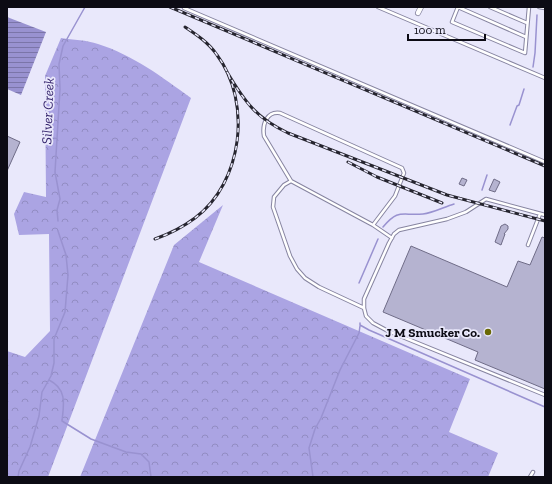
<svg xmlns="http://www.w3.org/2000/svg" width="552" height="484" viewBox="0 0 552 484" font-family="'Zilla Slab',serif">
  <style>
    .forest { fill: url(#forest-crowns) }
    .water { fill: url(#water-rules) }
    .lines { fill: none; stroke-linecap: round; stroke-linejoin: round }
    .stream { stroke: #9992d0; stroke-width: 1.5 }
    .building { fill: #b5b3d0; stroke: #6f6c87 }
    .service-casing { stroke: #8785a1; stroke-width: 4.5 }
    .minor-casing { stroke: #8785a1; stroke-width: 6 }
    .service { stroke: #fff; stroke-width: 2.5 }
    .minor { stroke: #fff; stroke-width: 4.5 }
    .rail-casing { stroke: #26252f; stroke-width: 3 }
    .rail { stroke: #e9e8fb; stroke-width: 1.5; stroke-dasharray: 4.5; stroke-linecap: butt }
    .poi-dot { fill: #6a6905; stroke: #e9e8fb; stroke-width: 1.5 }
    .labels { text-anchor: middle; dominant-baseline: central; stroke-width: 3.5; stroke-linejoin: round; paint-order: stroke }
    .poi-label { font-size: 13px; font-weight: bold; fill: #0c0b14; stroke: #e9e8fb; text-anchor: end }
    .water-label { font-size: 14px; font-style: italic; fill: #36256d; stroke: #e9e8fb }
  </style>
  <defs>
    <pattern id="forest-crowns" width="20" height="18" patternUnits="userSpaceOnUse"><rect width="20" height="18" fill="#aba4e3"/><path d="M2 6a3 3 0 1 1 6 0M12 15a3 3 0 1 1 6 0" fill="none" stroke="#928cc2"/></pattern>
    <pattern id="water-rules" width="6" height="5" patternUnits="userSpaceOnUse"><rect width="6" height="5" fill="#9992d0"/><path d="M0 2.5h6" fill="none" stroke="#7b75a8"/></pattern>
  </defs>
  <rect width="100%" height="100%" fill="#e9e8fb"/>
  <path class="forest" d="M61,38C73,40 87,40 98,44C133,55 162,77 191,98L48,477H7V351L25,357L50,331L49,234L19,235L14,214L24,192L46,197L45,76Z
    M223,205L199,262L470,379L449,432L498,453L488,477H80L174,245Z"/>
  <path class="water" d="M7,17L46,32L21,95L7,89Z"/>
  <g class="lines">
    <path class="stream" d="M533,67L535,53L537,15
      M510,125L517,106L519,105L524,89
      M482,190L487,175
      M58,221L57,210L60,199L55,172L60,89L59,64L63,46L85,7
      M383,227C399,208 402,216 423,214C433,213 444,207 454,204
      M359,283L378,239
      M360,323V325L369,330L545,407
      M49,380C67,389 64,404 62,421L91,439L126,452L141,454L149,462L151,477
      M18,477L19,471L30,447L39,416L42,392L51,376L54,363V339L65,312L68,275L66,255L58,231
      M313,477L309,448L315,429L321,418L340,370L359,333L360,326"/>
  </g>
  <path class="building" d="M7,136L20,142L7,171Z
    M462,178L467,180L464,186L459,184Z
    M494,179L500,182L495,192L489,190Z
    M505,224L508,226V229L504,234H505L501,245L495,242L501,226Z
    M542,237L545,238V389L475,360L478,352L383,312L411,246L507,287L518,261L530,265Z"/>
  <g class="lines">
    <g class="service-casing">
      <path id="service" d="M378,7L545,78
        M458,7L452,22L525,53L529,7
        M458,7L526,37
        M490,7L527,23
        M539,7L545,8
        M184,8L545,162
        M291,181L264,136C262,124 267,111 280,113L402,168L404,173L395,196L373,225
        M545,215L486,199L466,212L447,219L399,230L394,234L389,243L364,299V308L366,316L373,323L388,331L545,395
        M528,245L540,214
        M364,308L319,287L305,278L297,269L290,256L273,207L274,197L284,185L291,181L373,225L392,238
        M530,477L533,472"/>
    </g>
    <g class="minor-casing">
      <path id="minor" d="M418,13L421,7"/>
    </g>
    <use href="#service" class="service"/>
    <use href="#minor" class="minor"/>
    <g class="rail-casing">
      <path id="rail" d="M170,7L545,166
        M227,72C245,102 256,118 288,133L447,195L545,221
        M348,162L377,177L442,203
        M155,239C169,234 183,227 195,218C243,182 252,102 217,55C209,43 197,35 185,27"/>
    </g>
    <use href="#rail" class="rail"/>
  </g>
  <circle class="poi-dot" cx="488" cy="332" r="4"/>
  <g class="labels">
    <g class="poi-label">
      <text x="480" y="332">J M Smucker Co.</text>
    </g>
    <g class="water-label">
      <text transform="translate(48 111) rotate(-88)">Silver Creek</text>
    </g>
  </g>
  <rect width="552" height="484" fill="none" stroke="#0c0b14" stroke-width="16"/>
  <path d="M408 34v6h77v-6" fill="none" stroke="#0c0b14" stroke-width="2"/>
  <text x="414" y="34" font-size="12" fill="#0c0b14" stroke="#e9e8fb" stroke-width="3" paint-order="stroke">100 m</text>
</svg>
